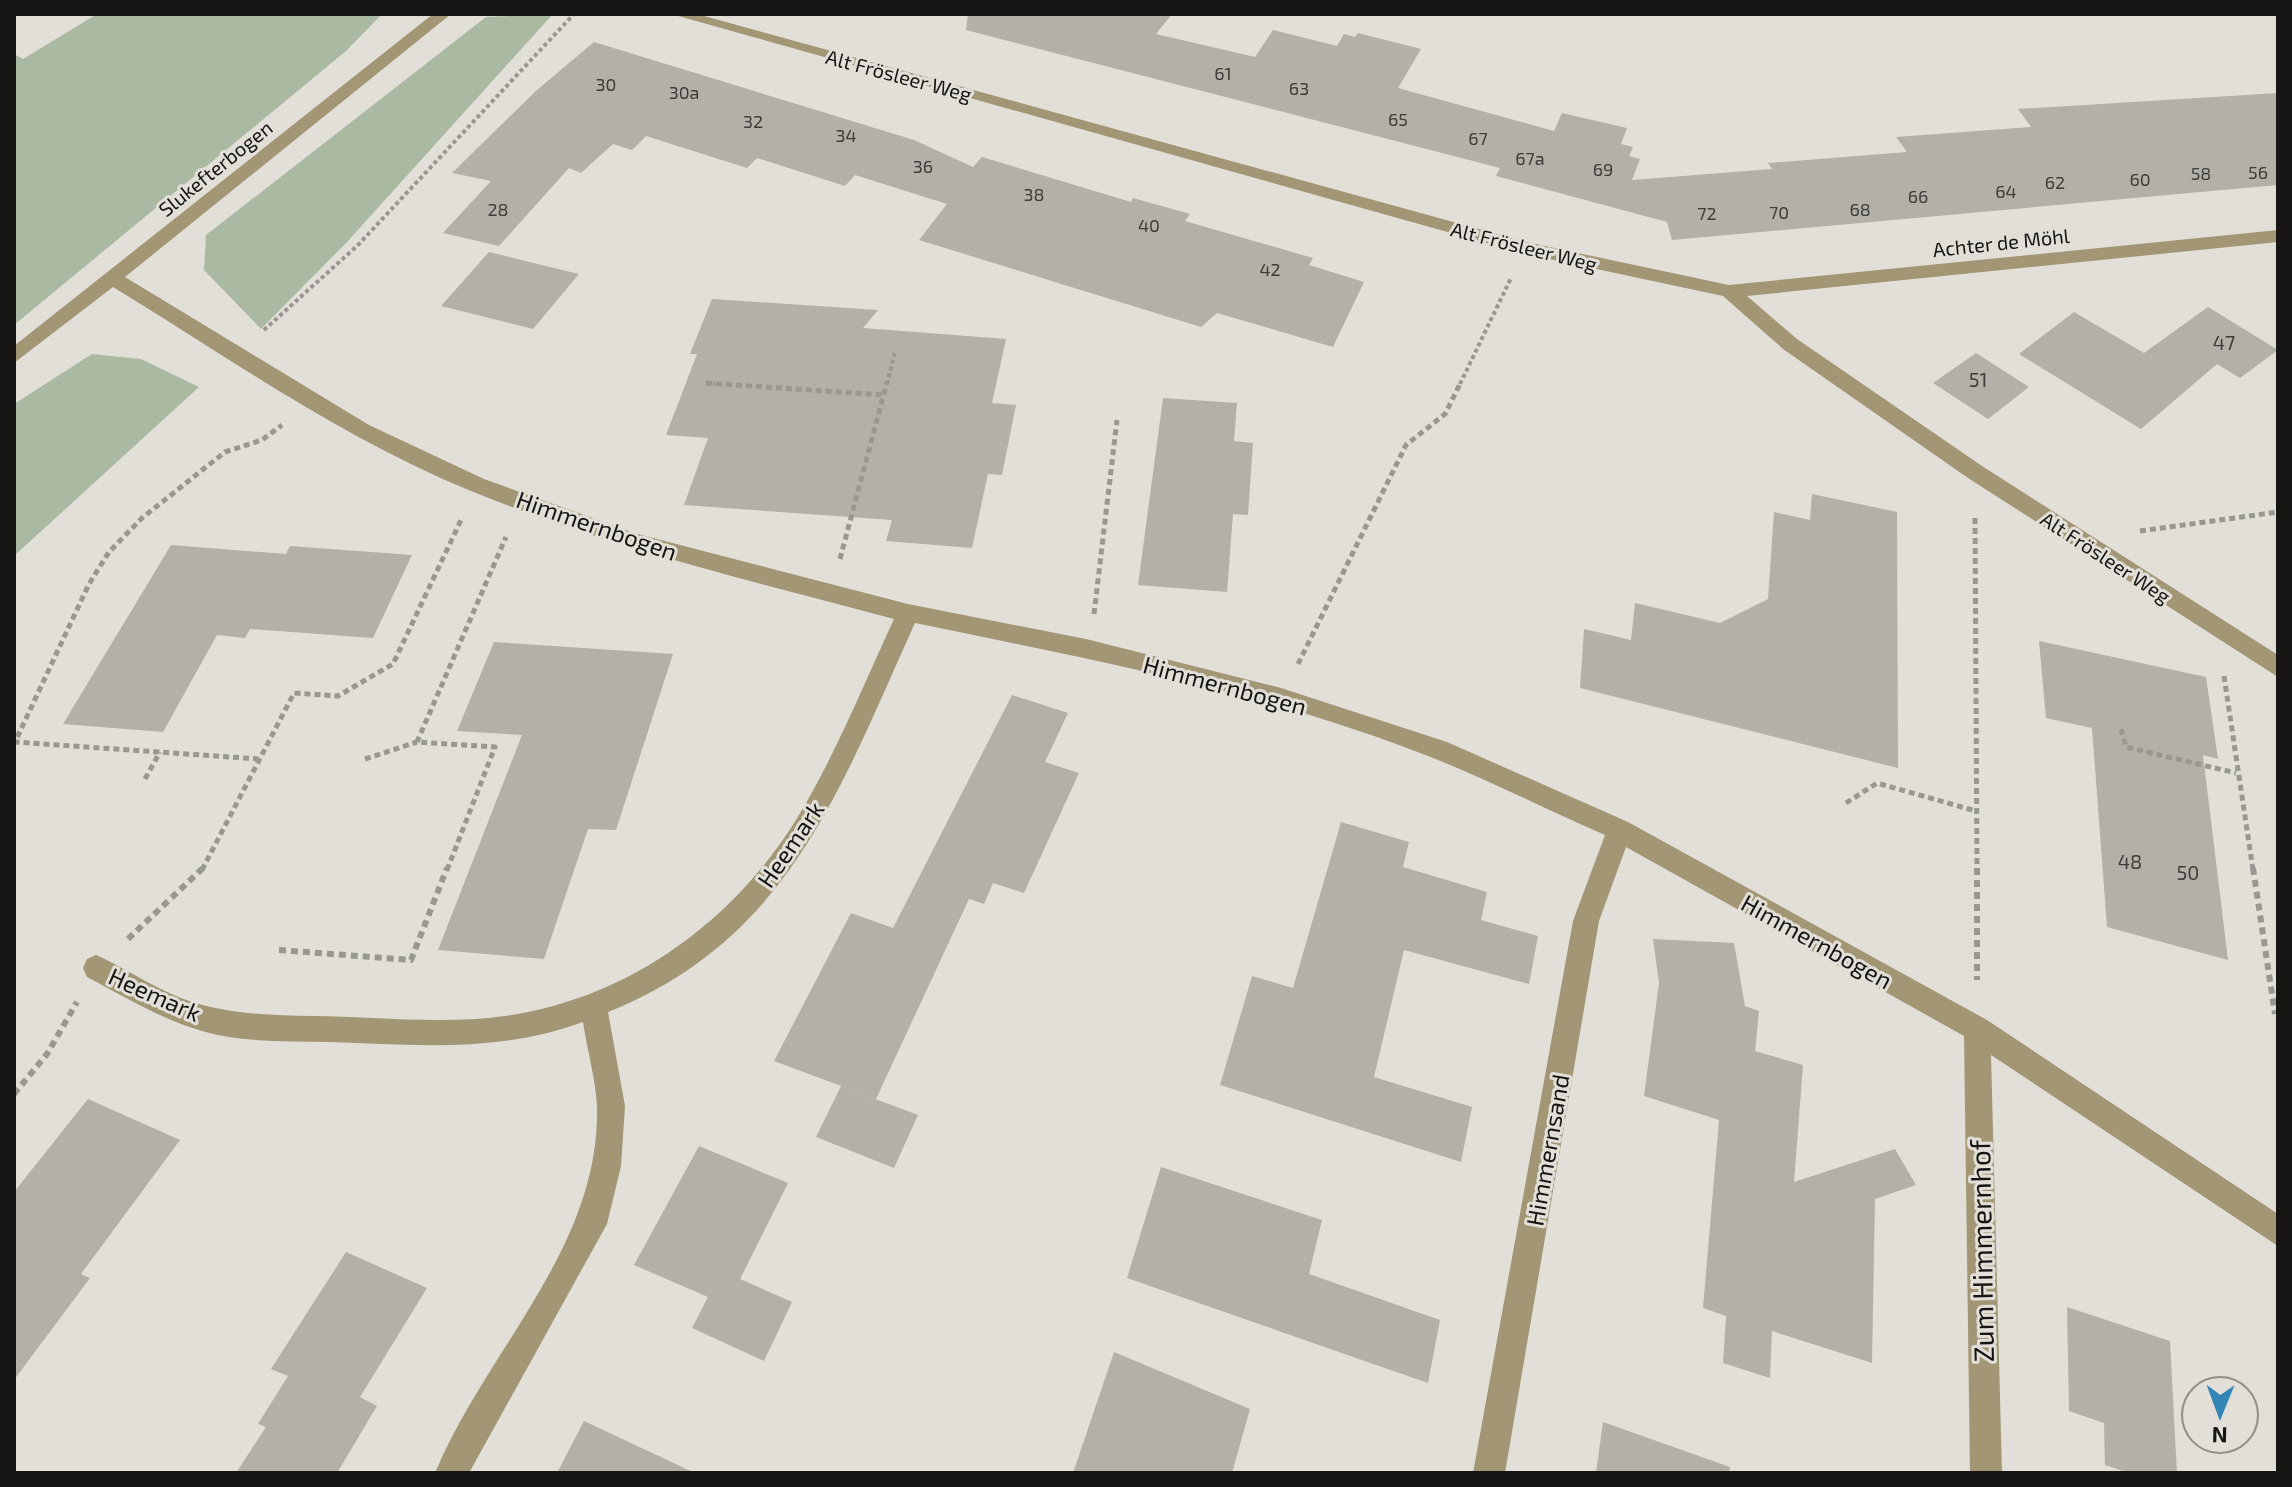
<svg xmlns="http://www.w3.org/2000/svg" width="2292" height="1487" viewBox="0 0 2292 1487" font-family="'Exo 2',sans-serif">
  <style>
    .green { fill: #aabaa2 }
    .building { fill: #b3b0a9 }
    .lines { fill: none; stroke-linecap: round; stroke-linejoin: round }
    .path-far2 { stroke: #989791; stroke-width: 4; stroke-dasharray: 4 3; stroke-linecap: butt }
    .path-far1 { stroke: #989791; stroke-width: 5; stroke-dasharray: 6 4; stroke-linecap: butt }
    .path { stroke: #989791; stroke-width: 6; stroke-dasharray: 7 5; stroke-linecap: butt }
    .minor { fill: #a29675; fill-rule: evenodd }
    .labels { text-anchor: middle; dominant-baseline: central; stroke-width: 6; stroke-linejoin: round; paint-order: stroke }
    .far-number-label { font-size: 18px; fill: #3d3c38 }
    .far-street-label { font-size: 20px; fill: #161513; stroke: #e1dfd7 }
    .number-label { font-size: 20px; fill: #3d3c38 }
    .street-label { font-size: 24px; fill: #161513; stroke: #e1dfd7 }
    .near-street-label { font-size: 28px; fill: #161513; stroke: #e1dfd7 }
  </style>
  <rect width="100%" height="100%" fill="#e1dfd7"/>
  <path class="green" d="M97,14H382L346,51L14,325V54L23,59Z
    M553,14L347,242L261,329L204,270L206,235L486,17Z
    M92,354L141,359L199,387L14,556V404Z"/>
  <path class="building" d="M968,14H1172L1156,34L1255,57L1273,30L1337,46L1344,34L1355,37L1358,33L1421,49L1398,88L1554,131L1562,113L1627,128L1621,144L1633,147L1629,156L1640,159L1632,180L1772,169L1768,163L1907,152L1896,137L2031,127L2018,109L2278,93V185L1672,240L1667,222L1496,176L1500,168L966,30Z
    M594,42L914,140L973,167L982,157L1131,202L1133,198L1190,214L1185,221L1313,258L1309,265L1364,282L1333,347L1217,313L1201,327L919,240L947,204L855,175L845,186L757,158L747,168L646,136L632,150L613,144L581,173L569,168L499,246L443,233L491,181L452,173L537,90Z
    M489,252L579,274L533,329L441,306Z
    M712,299L878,310L863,328L1006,339L992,403L1016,405L1002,475L988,474L972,548L886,541L892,520L684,505L708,438L666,435L697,354H690Z
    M2208,307L2278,350L2240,378L2217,364L2141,429L2019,354L2074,312L2144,353Z
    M1976,353L2029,387L1988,419L1933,383Z
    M1163,398L1237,403L1234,441L1253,443L1248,515L1233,514L1227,592L1138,585Z
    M1812,494L1897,512L1898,768L1580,688L1584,629L1631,640L1635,603L1720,623L1768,599L1774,512L1810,520Z
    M171,545L286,554L290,546L412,555L373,638L250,629L245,638L217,635L163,732L63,724Z
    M2039,641L2206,677L2218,759L2203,755L2228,960L2107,927L2092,728L2046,718Z
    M494,642L673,654L616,830L588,829L544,959L438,950L522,735L457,731Z
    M1012,695L1068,713L1045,762L1079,773L1024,893L993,883L984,904L969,899L876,1099L774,1061L851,913L893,928Z
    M1341,822L1409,842L1403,867L1487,892L1481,920L1538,936L1529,984L1404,950L1374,1077L1472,1107L1461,1162L1220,1085L1252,976L1293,988Z
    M1653,939L1734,943L1745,1006L1759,1011L1755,1051L1803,1065L1794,1182L1895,1149L1916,1185L1875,1199L1872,1363L1772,1331L1770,1378L1723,1363L1726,1316L1703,1308L1719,1120L1644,1096L1659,983Z
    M841,1086L918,1115L894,1168L816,1137Z
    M88,1099L180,1140L81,1274L90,1278L14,1380V1192Z
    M699,1146L788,1183L740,1279L792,1302L764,1361L692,1328L708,1297L634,1265Z
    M1161,1167L1322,1220L1309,1274L1440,1320L1428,1383L1127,1278Z
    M346,1252L427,1288L360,1397L377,1406L337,1473H236L266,1427L258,1424L288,1376L271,1369Z
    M2067,1307L2170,1341L2177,1473H2129L2105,1465L2104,1423L2069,1411Z
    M1114,1352L1250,1409L1232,1473H1073Z
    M584,1421L695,1473H557Z
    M1603,1422L1730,1467L1729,1473H1596Z"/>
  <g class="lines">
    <path class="path-far2" d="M264,330L357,246L574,14
      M706,383L715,384
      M887,384L895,352
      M1460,384L1511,278"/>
    <path class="path-far1" d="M706,383L884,395
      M1975,518L1977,870
      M2140,531L2278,512
      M840,559L887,382
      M1094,614L1117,420
      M1298,664L1406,445L1445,414L1461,382
      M2224,676L2253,870
      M2121,729L2126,747L2236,773
      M259,759L15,742L89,584L109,552L142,518L225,452L262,440L282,425
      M365,759L417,742
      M145,779L160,752
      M1846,803L1877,783L1976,811
      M202,870L294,693L338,696L393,664L462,518
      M447,870L495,747L417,742L506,537"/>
    <path class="path" d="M1977,868V980
      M2253,868L2275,1014
      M128,939L203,868
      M279,950L411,960L447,868
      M14,1094L47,1054L77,1002"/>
    <path class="minor" d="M433,14H451L125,277L369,425L484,479L634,533L908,604L1086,639L1281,688L1447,742L1628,822L1987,1020L2278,1214V1246L1991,1055L2002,1473H1970L1964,1036L1626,847L1599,921L1505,1473H1473L1573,921L1605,835C1547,810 1491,781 1433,758C1267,692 1088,659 915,623C840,788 790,939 608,1012L625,1106L621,1166L607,1224L469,1473H435C486,1350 600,1248 597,1107C596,1080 587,1050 583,1022C499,1053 416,1045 330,1042C287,1041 243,1043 202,1031C161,1019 125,997 87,977L83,968L87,959L96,955L105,959C134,974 162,992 192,1002C249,1020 313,1014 372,1018C417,1020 461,1022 505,1016C627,999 732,923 796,820C835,756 863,686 894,619C751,581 608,547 471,491C344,439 229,358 113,287L14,363V346Z
      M671,14H697L1526,242L1729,285L2278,230V242L1747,296L1797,339L1982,466L2278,655V677L1968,478L1783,349L1723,296L1526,254Z"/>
  </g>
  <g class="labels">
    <g class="far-number-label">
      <text x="1223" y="73">61</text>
      <text x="606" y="84">30</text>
      <text x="1299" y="88">63</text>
      <text x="684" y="92">30a</text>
      <text x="1398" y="119">65</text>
      <text x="753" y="121">32</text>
      <text x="846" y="135">34</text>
      <text x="1478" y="138">67</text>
      <text x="1530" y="158">67a</text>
      <text x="923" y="166">36</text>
      <text x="1603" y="169">69</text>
      <text x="2258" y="172">56</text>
      <text x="2201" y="173">58</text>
      <text x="2140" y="179">60</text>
      <text x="2055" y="182">62</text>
      <text x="2006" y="191">64</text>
      <text x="1034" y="194">38</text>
      <text x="1918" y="196">66</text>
      <text x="498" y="209">28</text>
      <text x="1860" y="209">68</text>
      <text x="1779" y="212">70</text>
      <text x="1707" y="213">72</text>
      <text x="1149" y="225">40</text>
      <text x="1270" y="269">42</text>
    </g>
    <g class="far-street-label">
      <text transform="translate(899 75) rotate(15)">Alt Frösleer Weg</text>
      <text transform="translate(215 168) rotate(-39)">Slukefterbogen</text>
      <text transform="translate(2001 242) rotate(-6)">Achter de Möhl</text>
      <text transform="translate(1524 246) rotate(14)">Alt Frösleer Weg</text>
      <text transform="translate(2106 557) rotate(33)">Alt Frösleer Weg</text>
    </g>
    <g class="number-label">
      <text x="2224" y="342">47</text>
      <text x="1978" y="379">51</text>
      <text x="2130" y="861">48</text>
      <text x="2188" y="872">50</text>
    </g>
    <g class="street-label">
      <text transform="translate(597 525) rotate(19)">Himmernbogen</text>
      <text transform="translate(1225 685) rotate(15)">Himmernbogen</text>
      <text transform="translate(790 844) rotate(-56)">Heemark</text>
      <text transform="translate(1817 941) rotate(29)">Himmernbogen</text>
      <text transform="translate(155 994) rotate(24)">Heemark</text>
      <text transform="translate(1547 1150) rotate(-80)">Himmernsand</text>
    </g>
    <g class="near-street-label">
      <text transform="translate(1981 1251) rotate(-91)">Zum Himmernhof</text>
    </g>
  </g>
  <rect width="2292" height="1487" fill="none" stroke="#161513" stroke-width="32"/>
  <g transform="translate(2220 1415) rotate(181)"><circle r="38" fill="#e1dfd7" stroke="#908e89" stroke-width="2"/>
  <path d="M0-6L14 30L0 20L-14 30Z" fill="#3286b6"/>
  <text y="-12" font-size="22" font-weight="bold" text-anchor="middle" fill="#161513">N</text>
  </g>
</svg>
